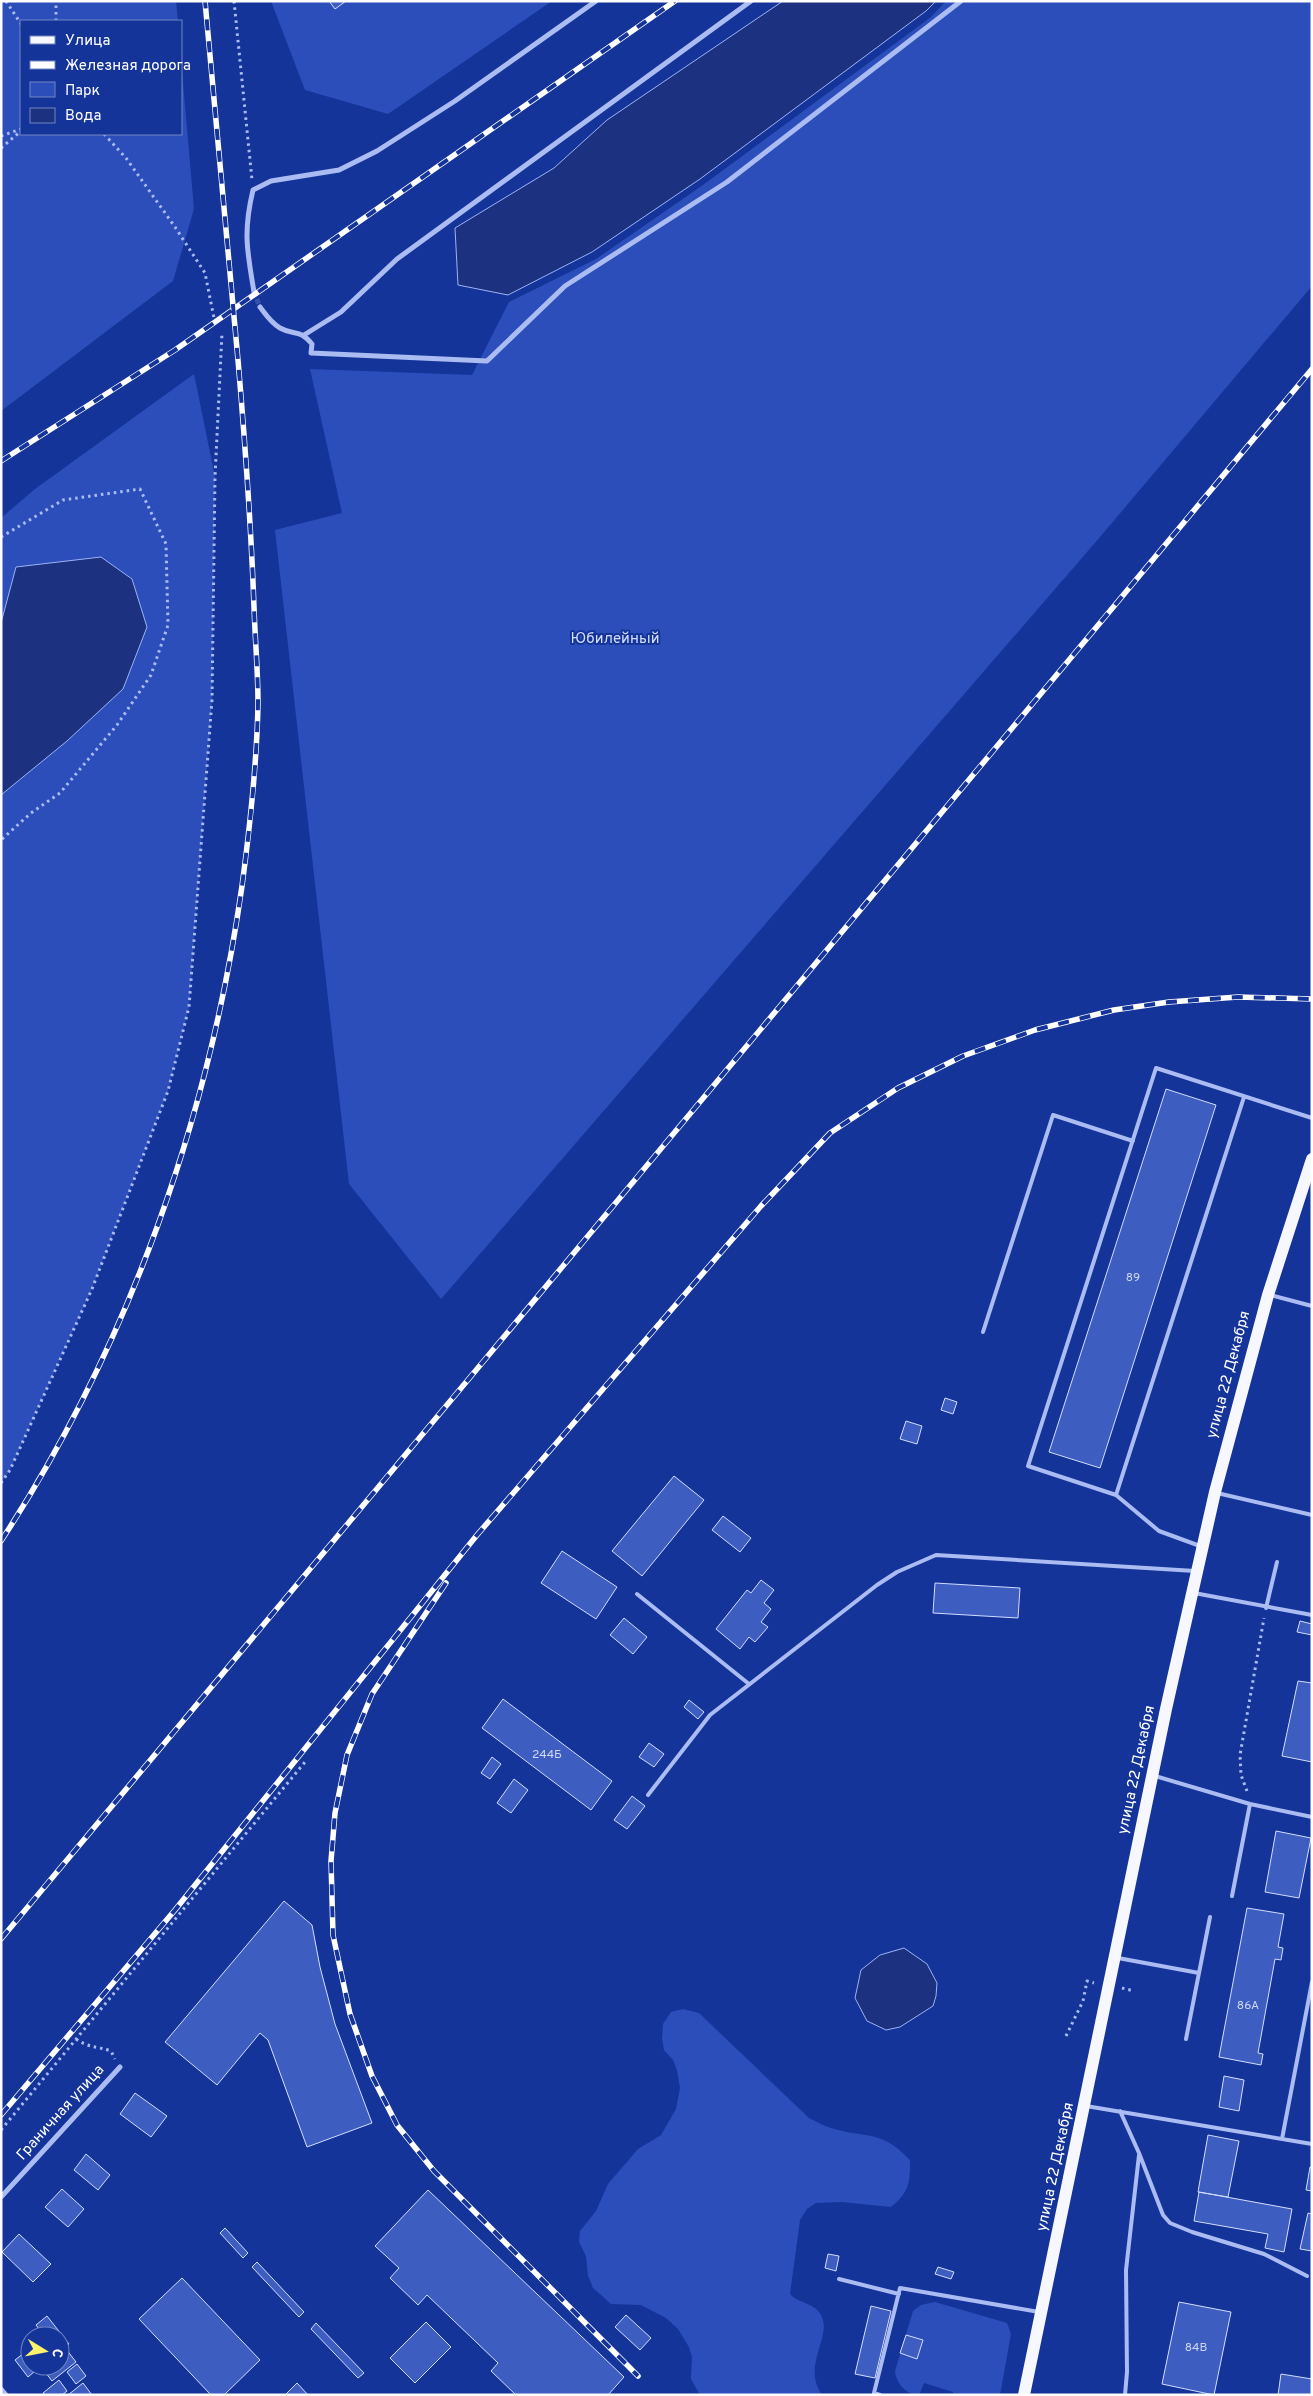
<svg xmlns="http://www.w3.org/2000/svg" width="1313" height="2396" viewBox="0 0 1313 2396" font-family="Overpass,sans-serif">
  <style>
    .green { fill: #2c4eba }
    .water { fill: #1c3281; stroke: #9db3f5 }
    .building { fill: #3e5dc1; stroke: #d2ddfd }
    .lines { fill: none; stroke-linecap: round; stroke-linejoin: round }
    .street-tunnel { stroke: #3852a9; stroke-width: 5; stroke-dasharray: 5 2.5; stroke-linecap: butt }
    .path { stroke: #aabcf2; stroke-width: 3; stroke-dasharray: 2.5 4; stroke-linecap: butt }
    .lane { stroke: #aabcf2; stroke-width: 4 }
    .street { stroke: #aabcf2; stroke-width: 5 }
    .primary { stroke: #f6f7ff; stroke-width: 12 }
    .rail-casing { stroke: #fff; stroke-width: 5.5 }
    .rail { stroke: #15349a; stroke-width: 4; stroke-dasharray: 11; stroke-linecap: butt }
    .labels { text-anchor: middle; dominant-baseline: central; stroke-width: 4; stroke-linejoin: round; paint-order: stroke }
    .number-label { font-size: 12px; fill: #cfd6f0 }
    .park-label { font-size: 15px; fill: #d2ddfd; stroke: #15349a }
    .street-label { font-size: 15px; fill: #fff; stroke: #15349a }
  </style>
  <rect width="100%" height="100%" fill="#15349a"/>
  <path class="green" d="M1,1H176L178,21H21V134H181V60L194,209L173,281L1,411Z
    M271,1H552L388,114L305,90Z
    M946,1H1312V286L1100,537L441,1299L349,1184L275,530L342,513L310,369L472,375L509,302L596,259L703,185L931,17Z
    M194,374L215,477L212,700L189,1007L168,1091L92,1289L10,1470L1,1483V518L35,489Z
    M683,2009L699,2013L809,2118C816,2121 823,2126 831,2128C867,2139 881,2129 910,2160C910,2184 909,2192 891,2207L842,2202L816,2203L807,2209L800,2220L790,2294C799,2304 814,2302 821,2315C833,2337 801,2365 822,2395H700L691,2379L692,2357L689,2347L678,2329L666,2318L641,2305L611,2304L593,2288L588,2276L586,2256L579,2242L580,2231L596,2211L608,2184L638,2149L661,2135L676,2109L680,2088L677,2070L673,2060L664,2050L662,2039L663,2024L671,2012Z
    M935,2302L1007,2323L1011,2334L1000,2395H953V2392L924,2383L919,2395C906,2395 896,2383 895,2371L913,2311L921,2305Z"/>
  <path class="water" d="M783,1H936L926,11L700,179L592,252L508,295L458,285L455,228L554,168L607,120Z
    M101,557L132,579L147,627L123,689L67,741L1,795V623L16,567Z
    M904,1948L927,1964L937,1983L936,1996L933,2006L900,2027L886,2030L867,2021L855,1998L861,1970L880,1955Z"/>
  <path class="building" d="M329,1H346L335,9Z
    M1166,1089L1216,1105L1100,1468L1049,1452Z
    M945,1398L957,1402L953,1414L941,1410Z
    M906,1421L922,1426L917,1444L900,1439Z
    M674,1476L704,1500L642,1576L612,1551Z
    M723,1516L751,1538L740,1552L712,1530Z
    M562,1551L617,1587L596,1619L541,1583Z
    M761,1580L774,1590L764,1603L771,1609L761,1622L768,1627L755,1642L749,1637L740,1649L716,1629L747,1590L751,1593Z
    M935,1583L1020,1588L1018,1618L933,1613Z
    M624,1618L647,1637L633,1654L610,1635Z
    M1300,1621L1312,1624V1635L1297,1632Z
    M1298,1681L1312,1683V1762L1282,1756Z
    M503,1699L612,1781L591,1810L482,1728Z
    M689,1700L704,1712L698,1719L684,1707Z
    M649,1743L664,1754L654,1767L639,1757Z
    M492,1757L501,1764L490,1779L481,1773Z
    M514,1779L528,1790L511,1813L497,1803Z
    M632,1796L645,1806L627,1829L614,1820Z
    M1276,1831L1311,1838L1299,1898L1265,1892Z
    M284,1901L312,1925L320,1967L335,2024L372,2123L307,2147L268,2040L260,2033L217,2085L165,2042Z
    M1247,1908L1284,1914L1278,1947L1283,1948L1281,1960L1275,1959L1258,2053L1263,2054L1261,2065L1219,2057Z
    M1224,2076L1244,2080L1239,2111L1219,2107Z
    M135,2093L167,2116L151,2137L120,2114Z
    M1208,2135L1239,2141L1228,2197L1198,2192Z
    M86,2154L110,2175L98,2190L74,2170Z
    M1310,2167H1312V2191L1306,2190Z
    M62,2189L84,2209L68,2227L45,2207Z
    M428,2190L624,2377L608,2395H516L491,2371L498,2363L427,2295L418,2305L390,2278L399,2268L375,2246Z
    M1199,2192L1292,2209L1284,2252L1265,2248L1268,2234L1194,2221Z
    M1308,2213L1312,2214V2251L1300,2249Z
    M225,2228L248,2253L243,2258L220,2233Z
    M19,2234L51,2264L33,2282L2,2252Z
    M828,2254L839,2256L836,2271L825,2268Z
    M257,2262L304,2312L299,2317L252,2267Z
    M938,2267L954,2272L951,2279L935,2274Z
    M182,2278L260,2360L224,2395H211L139,2319Z
    M1179,2302L1231,2312L1214,2395L1162,2384Z
    M871,2306L891,2311L875,2378L855,2374Z
    M626,2315L651,2338L640,2350L615,2327Z
    M47,2316L69,2344L60,2351V2336H44L36,2325Z
    M426,2322L451,2347L415,2383L390,2358Z
    M316,2323L364,2373L358,2378L311,2329Z
    M906,2335L923,2340L917,2359L900,2353Z
    M30,2341V2366H41L28,2377L15,2360L29,2349L25,2345Z
    M66,2349L76,2362L52,2381L42,2368L45,2366H60V2354Z
    M77,2364L86,2376L76,2384L67,2372Z
    M1281,2374L1312,2379V2395H1278Z
    M59,2380L67,2391L62,2395H44L43,2393Z
    M83,2383L92,2395H68Z
    M297,2383L308,2395H285Z"/>
  <g class="lines">
    <path class="street-tunnel" d="M254,292L260,307"/>
    <path class="path" d="M6,1L21,24
      M234,1L252,180
      M56,21V1
      M104,134L126,158L175,227L205,273L214,318
      M1,136L21,129
      M1,148L21,131
      M1,537L63,500L140,489L166,544L168,625L151,675L117,725L60,793L31,813L1,840
      M1,1483L10,1470L92,1289L168,1091L189,1007L212,700L215,477L222,333
      M1247,1791L1241,1775L1240,1755L1264,1618
      M1122,1988L1134,1991
      M1066,2036L1083,2001L1087,1981L1094,1983
      M76,2039C89,2048 96,2046 111,2051L115,2059
      M1,2130L305,1762"/>
    <path class="lane" d="M1270,1295L1312,1306
      M983,1332L1053,1115L1133,1141
      M1217,1493L1312,1515
      M1116,1495L1244,1097
      M1200,1546L1159,1531L1116,1495L1028,1466L1156,1068L1312,1118
      M1194,1593L1312,1615
      M637,1594L749,1684
      M1266,1608L1277,1562
      M1155,1776L1250,1804L1312,1817
      M648,1795L710,1715L877,1585L897,1572L936,1555L1195,1571
      M1232,1896L1250,1804
      M1118,1958L1199,1973
      M1186,2039L1210,1917
      M1086,2106L1312,2144
      M1120,2111L1139,2153L1163,2215L1170,2223L1192,2232L1264,2254L1307,2276
      M1282,2139L1312,1982
      M839,2279L899,2294
      M880,2395L874,2393L900,2288L1039,2312
      M1125,2395L1127,2372L1126,2270L1139,2155"/>
    <path class="street" d="M254,292C247,250 243,232 253,190L271,181L339,170L377,151L455,101L596,1
      M260,307C266,315 271,323 280,328C294,336 299,328 312,344L311,353L487,361L565,286L727,182L961,1
      M304,335L341,312L397,259L751,1
      M1,2197L120,2067
      M1,2389L6,2395"/>
    <path class="primary" d="M1024,2395L1166,1709L1215,1492L1268,1295L1312,1159"/>
    <g class="rail-casing">
      <path id="rail" d="M1,461L175,350L675,1
        M1,1541C129,1345 209,1118 242,886C250,826 257,764 258,703C258,671 255,639 254,607C251,524 245,442 238,360C227,240 216,121 205,1
        M446,1583L372,1694L347,1755L335,1813L331,1861L333,1935L350,2014L372,2076L397,2125L434,2171L638,2376
        M1,1939L1312,369
        M1,2115L175,1910L477,1535L761,1206L830,1133L898,1088L963,1056L1035,1030L1114,1010L1169,1002L1238,997L1312,999"/>
    </g>
    <use href="#rail" class="rail"/>
  </g>
  <g class="labels">
    <g class="number-label">
      <text x="1133" y="1278">89</text>
      <text x="547" y="1755">244Б</text>
      <text x="1248" y="2006">86А</text>
      <text x="1196" y="2348">84В</text>
    </g>
    <g class="park-label">
      <text x="615" y="639">Юбилейный</text>
    </g>
    <g class="street-label">
      <text transform="translate(1229 1375) rotate(-75)">улица 22 Декабря</text>
      <text transform="translate(1137 1770) rotate(-78)">улица 22 Декабря</text>
      <text transform="translate(61 2113) rotate(-48)">Граничная улица</text>
      <text transform="translate(1056 2167) rotate(-78)">улица 22 Декабря</text>
    </g>
  </g>
  <rect width="1313" height="2396" fill="none" stroke="#ffffff" stroke-width="5"/>
  <rect x="20" y="20" width="162" height="115" fill="#15349a" stroke="#7385c2"/>
  <rect x="30" y="36" width="25" height="8" fill="#f6f7ff" stroke="#7385c2"/>
  <text x="65" y="45" font-size="15" fill="#ffffff">Улица</text>
  <rect x="30" y="61" width="25" height="8" fill="#ffffff" stroke="#7385c2"/>
  <text x="65" y="70" font-size="15" fill="#ffffff">Железная дорога</text>
  <rect x="30" y="82" width="25" height="15" fill="#2c4eba" stroke="#7385c2"/>
  <text x="65" y="95" font-size="15" fill="#ffffff">Парк</text>
  <rect x="30" y="108" width="25" height="15" fill="#1c3281" stroke="#7385c2"/>
  <text x="65" y="120" font-size="15" fill="#ffffff">Вода</text>
  <g transform="translate(45 2351) rotate(100)"><circle r="24" fill="#15349a" stroke="#7385c2"/>
  <path d="M0-4L9 19L0 12L-9 19Z" fill="#fff36c"/>
  <text y="-8" font-size="14" font-weight="bold" text-anchor="middle" fill="#ffffff">С</text>
  </g>
</svg>
